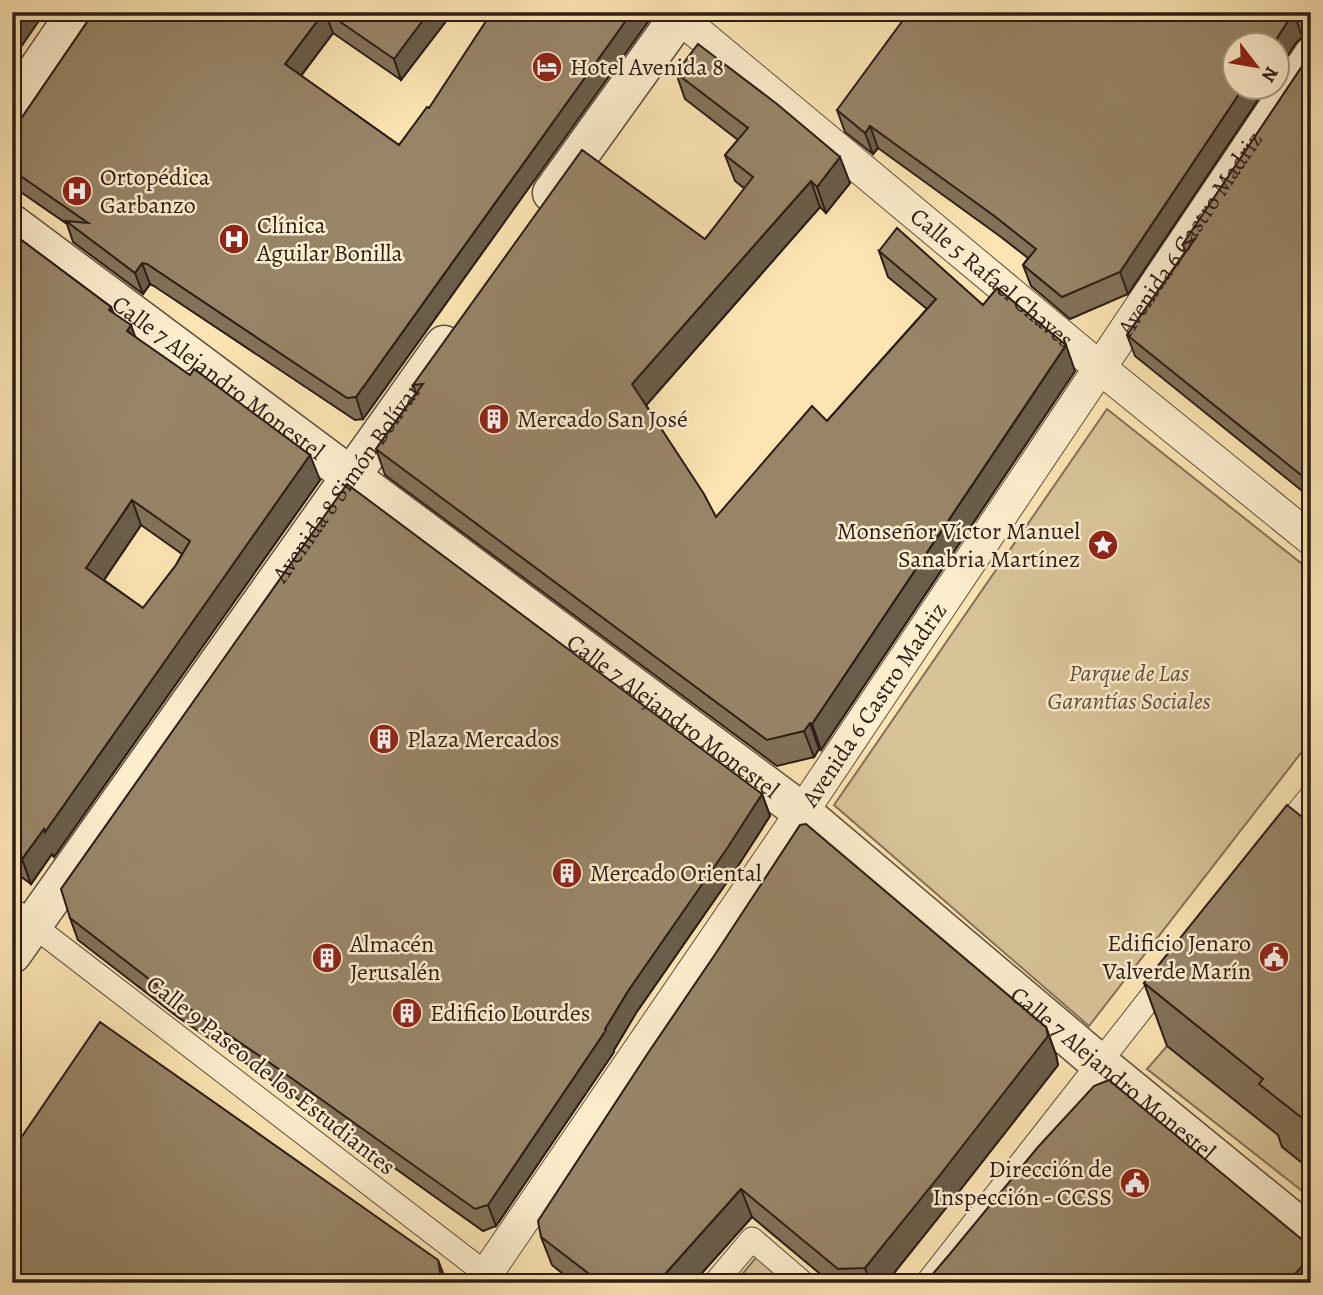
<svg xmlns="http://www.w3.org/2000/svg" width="1323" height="1295" viewBox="0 0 1323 1295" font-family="Alegreya,serif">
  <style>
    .green { fill: #d8c398; stroke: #827058; stroke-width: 2 }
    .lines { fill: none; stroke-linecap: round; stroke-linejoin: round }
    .pedestrian-casing { stroke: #5f4e3e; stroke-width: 25 }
    .minor-casing { stroke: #5f4e3e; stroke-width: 34 }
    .tertiary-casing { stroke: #5f4e3e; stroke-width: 41 }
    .pedestrian { stroke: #fdeece; stroke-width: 23 }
    .minor { stroke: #fdeece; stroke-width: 32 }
    .tertiary { stroke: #fdeece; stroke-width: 38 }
    .wall { fill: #837259; stroke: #2b1c17; stroke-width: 2; fill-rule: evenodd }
    .shaded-wall { fill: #6a5d49; stroke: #2b1c17; stroke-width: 2 }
    .building { fill: #988568; stroke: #2b1c17; stroke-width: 2; fill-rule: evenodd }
    .labels { text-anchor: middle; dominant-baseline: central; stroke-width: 5; stroke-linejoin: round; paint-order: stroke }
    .poi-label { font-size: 24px; fill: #2b1c17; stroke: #fdeece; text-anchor: start }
    .street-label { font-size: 24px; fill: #2b1c17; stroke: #fdeece }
    .park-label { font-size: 24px; font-style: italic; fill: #5f4e3e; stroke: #fdeece }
  </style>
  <rect width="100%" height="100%" fill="#fce5b3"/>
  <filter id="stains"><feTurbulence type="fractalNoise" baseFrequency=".00286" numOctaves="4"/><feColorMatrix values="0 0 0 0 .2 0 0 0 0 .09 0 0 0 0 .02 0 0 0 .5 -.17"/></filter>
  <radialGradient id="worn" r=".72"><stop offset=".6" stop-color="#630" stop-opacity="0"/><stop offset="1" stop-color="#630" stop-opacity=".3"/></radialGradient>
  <path class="green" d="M1107,409L1311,571V740L1089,1026L834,805Z
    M1167,1046L1311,1064V1198L1147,1069Z
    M758,1255L790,1283H735Z"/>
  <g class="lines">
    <g class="pedestrian-casing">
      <path id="pedestrian" d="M1278,837L1311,796
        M12,909L498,1283
        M715,1283L752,1239L803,1283
        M927,1283L1169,974"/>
    </g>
    <g class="minor-casing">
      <g id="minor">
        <path id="s1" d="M673,12L1099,367L1311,539"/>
        <path id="s2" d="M480,1283L802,812L1311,53"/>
      </g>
    </g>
    <g class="tertiary-casing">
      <g id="tertiary">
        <path d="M12,107L77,12"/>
        <path d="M552,193L682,12"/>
        <path id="s3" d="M12,224L802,812L1099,1063L1311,1236"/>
        <path id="s4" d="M12,954L444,345"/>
      </g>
    </g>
    <use href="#pedestrian" class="pedestrian"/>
    <use href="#minor" class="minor"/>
    <use href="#tertiary" class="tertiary"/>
  </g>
  <path class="wall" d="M94,12H453L401,80L333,33L301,76L399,145L429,108L650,19L363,419L355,420L154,286L150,284L143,294L73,242L67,224L12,186V132Z
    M1311,12V35L1302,37L1296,43L1278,70V46L1236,88H1266L1128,294L1070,319L1031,286L1023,265L1028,258L1001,237L878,148L873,154L845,132L837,110Z
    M1311,53V498L1135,356L1127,335L1185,252L1183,244Z
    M676,73L850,183L826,213L820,207L646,405L716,517L827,421L927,309L888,277L879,251L983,305L1075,371L821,750L819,749L814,757L777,766L385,475L376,449L416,393L413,385L705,239L745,189L735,181L725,155L738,140L685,99Z
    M12,233L111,307L114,314L135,337L320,480L54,857L52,854L31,884L12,870ZM141,525L182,554L176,565L143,608L104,580Z
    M762,794L770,816L736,869L636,1013L614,1050V1052L496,1226L483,1231L281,1087L179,1018L78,940L70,918Z
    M1311,824V1170L1282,1147L1278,1135L1167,1046L1144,983Z
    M1046,1027L1056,1055L1058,1065L950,1203L886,1283H831L752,1217L693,1283H574L552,1265L541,1237Z"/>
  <path class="shaded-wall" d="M20,12H45L12,60V23Z
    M324,12H325L333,33L293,86L285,64Z
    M429,12H453L401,80L394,59Z
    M632,12H647L650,19L363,419L356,397Z
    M1295,15L1302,37L1296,43L1278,70V46H1272L1288,21Z
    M1243,88H1266L1128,294L1120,272Z
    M870,126L878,148L873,154L865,133Z
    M840,157L850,183L826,213L817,187Z
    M811,181L820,207L642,410L632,384Z
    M142,263L150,284L143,294L135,273Z
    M131,325L140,350L127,331Z
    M1066,345L1075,371L821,750L812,724Z
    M310,455L320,480L54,857L52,854L31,884L22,859Z
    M132,500L141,525L95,593L86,568Z
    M810,723L819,749L814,757L804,731Z
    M762,794L770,816L736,869L636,1013L614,1050V1052L496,1226L488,1205L605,1029L628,991Z
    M1046,1027L1056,1055L1058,1065L950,1203L886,1283H870L865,1268Z
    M741,1189L752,1217L693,1283H657Z
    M1311,1257V1283H1286Z
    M438,1260L447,1283H442Z"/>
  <path class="building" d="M12,12H20L12,23Z
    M94,12H324L285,64L399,145L427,107L429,108L492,12H632L356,397L347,398L147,264L142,263L135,273L66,221L88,223L12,170V132Z
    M326,12H429L394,59Z
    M909,12H1311V16L1304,13L1295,15L1288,21L1272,46H1236V88H1243L1120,272L1062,297L1023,265L1036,249L993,215L870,126L865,133L837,110Z
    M698,44L777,104L840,157L817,187L811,181L632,384L704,494L716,517L812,406L827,421L936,299L879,251L897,228L983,305L997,288L1066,345L812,724L810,723L804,731L767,740L376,449L423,384L413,385L582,150L705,239L753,177L725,155L748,128L676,73Z
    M1311,53V483L1127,335L1195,239L1183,244Z
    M12,233L111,307L109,310L131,325L127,331L190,375L194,369L310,455L45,832L44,829L22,859L12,852ZM132,500L190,541L176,565L143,608L86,568Z
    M347,484L762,794L728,847L628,991L605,1029L606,1030L488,1205L475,1209L273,1065L171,996L70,918L61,889Z
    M1287,805L1311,824V1125L1259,1084L1263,1079L1144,983Z
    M806,824L1046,1027L1048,1036L940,1175L865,1268L838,1269L741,1189L657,1283H601L541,1237L538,1221L648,1053L716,953L800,825Z
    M100,1022L438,1260L442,1283H12V1151Z
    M1109,1080L1311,1247V1257L1286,1283H925L949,1255L1038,1147L1094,1086Z"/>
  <defs>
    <g id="hotel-disc" transform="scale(1.575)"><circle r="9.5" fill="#8f2418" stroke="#fdeece"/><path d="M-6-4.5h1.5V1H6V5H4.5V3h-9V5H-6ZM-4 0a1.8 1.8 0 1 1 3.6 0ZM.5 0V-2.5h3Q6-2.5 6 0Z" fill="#fff"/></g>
    <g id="hospital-disc" transform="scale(1.575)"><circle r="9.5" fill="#8f2418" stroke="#fdeece"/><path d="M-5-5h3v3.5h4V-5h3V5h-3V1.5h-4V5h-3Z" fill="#fff"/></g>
    <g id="building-disc" transform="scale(1.575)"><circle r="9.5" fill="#8f2418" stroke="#fdeece"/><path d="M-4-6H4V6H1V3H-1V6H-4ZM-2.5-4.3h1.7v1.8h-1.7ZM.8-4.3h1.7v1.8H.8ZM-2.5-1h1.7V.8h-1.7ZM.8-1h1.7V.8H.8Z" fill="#fff"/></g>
    <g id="sight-disc" transform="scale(1.575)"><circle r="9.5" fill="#8f2418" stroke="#fdeece"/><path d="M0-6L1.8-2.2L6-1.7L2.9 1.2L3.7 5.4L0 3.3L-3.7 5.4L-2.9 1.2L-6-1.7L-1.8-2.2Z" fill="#fff"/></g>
    <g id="civic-disc" transform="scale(1.575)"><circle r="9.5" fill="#8f2418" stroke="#fdeece"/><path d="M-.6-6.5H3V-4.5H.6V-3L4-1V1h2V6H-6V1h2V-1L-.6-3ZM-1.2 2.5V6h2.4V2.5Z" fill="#fff"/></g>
  </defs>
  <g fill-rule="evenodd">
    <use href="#hotel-disc" x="547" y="67"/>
    <use href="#hospital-disc" x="77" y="191"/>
    <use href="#hospital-disc" x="234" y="239"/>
    <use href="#building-disc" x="494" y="419"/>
    <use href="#sight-disc" x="1103" y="545"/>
    <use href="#building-disc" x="384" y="739"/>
    <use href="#building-disc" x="567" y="873"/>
    <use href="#civic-disc" x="1274" y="957"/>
    <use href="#building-disc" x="327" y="958"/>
    <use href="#building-disc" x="407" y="1013"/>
    <use href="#civic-disc" x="1135" y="1183"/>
  </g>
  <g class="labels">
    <g class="poi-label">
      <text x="570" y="67">Hotel Avenida 8</text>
      <text x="100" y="177">Ortopédica<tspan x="100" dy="28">Garbanzo</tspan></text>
      <text x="257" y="225">Clínica<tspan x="257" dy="28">Aguilar Bonilla</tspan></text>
      <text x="517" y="419">Mercado San José</text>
      <text x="1080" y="531" text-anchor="end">Monseñor Víctor Manuel<tspan x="1080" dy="28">Sanabria Martínez</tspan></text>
      <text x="407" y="739">Plaza Mercados</text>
      <text x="590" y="873">Mercado Oriental</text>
      <text x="1251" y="943" text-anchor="end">Edificio Jenaro<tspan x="1251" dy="28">Valverde Marín</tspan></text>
      <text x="350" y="944">Almacén<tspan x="350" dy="28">Jerusalén</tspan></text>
      <text x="430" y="1013">Edificio Lourdes</text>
      <text x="1112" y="1169" text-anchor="end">Dirección de<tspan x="1112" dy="28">Inspección - CCSS</tspan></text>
    </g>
    <g class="street-label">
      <text stroke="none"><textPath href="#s2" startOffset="1267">Avenida 6 Castro Madriz</textPath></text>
      <text stroke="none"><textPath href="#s1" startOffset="415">Calle 5 Rafael Chaves</textPath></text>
      <text stroke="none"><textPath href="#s3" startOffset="257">Calle 7 Alejandro Monestel</textPath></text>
      <text stroke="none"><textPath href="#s4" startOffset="578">Avenida 8 Simón Bolívar</textPath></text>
      <text stroke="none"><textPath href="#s2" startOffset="700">Avenida 6 Castro Madriz</textPath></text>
      <text stroke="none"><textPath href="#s3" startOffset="824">Calle 7 Alejandro Monestel</textPath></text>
      <text stroke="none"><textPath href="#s3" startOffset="1391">Calle 7 Alejandro Monestel</textPath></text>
      <text transform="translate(271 1075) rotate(38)">Calle 9 Paseo de los Estudiantes</text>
    </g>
    <g class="park-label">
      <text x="1129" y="673">Parque de Las<tspan x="1129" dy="28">Garantías Sociales</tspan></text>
    </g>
  </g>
  <rect width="1323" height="1295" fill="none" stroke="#fce5b3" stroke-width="42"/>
  <rect x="14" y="14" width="1295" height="1267" fill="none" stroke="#2b1c17" stroke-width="3.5"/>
  <rect x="21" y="21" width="1281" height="1253" fill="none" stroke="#2b1c17" stroke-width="2"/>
  <g transform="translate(1256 66) rotate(121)"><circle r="33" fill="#fdeece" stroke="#a99a85" stroke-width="2"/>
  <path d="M0-5L12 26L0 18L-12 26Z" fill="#8f2418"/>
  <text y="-10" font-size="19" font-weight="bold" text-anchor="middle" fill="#2b1c17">N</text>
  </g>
  <rect width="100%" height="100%" filter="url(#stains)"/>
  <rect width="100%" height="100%" fill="url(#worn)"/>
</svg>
